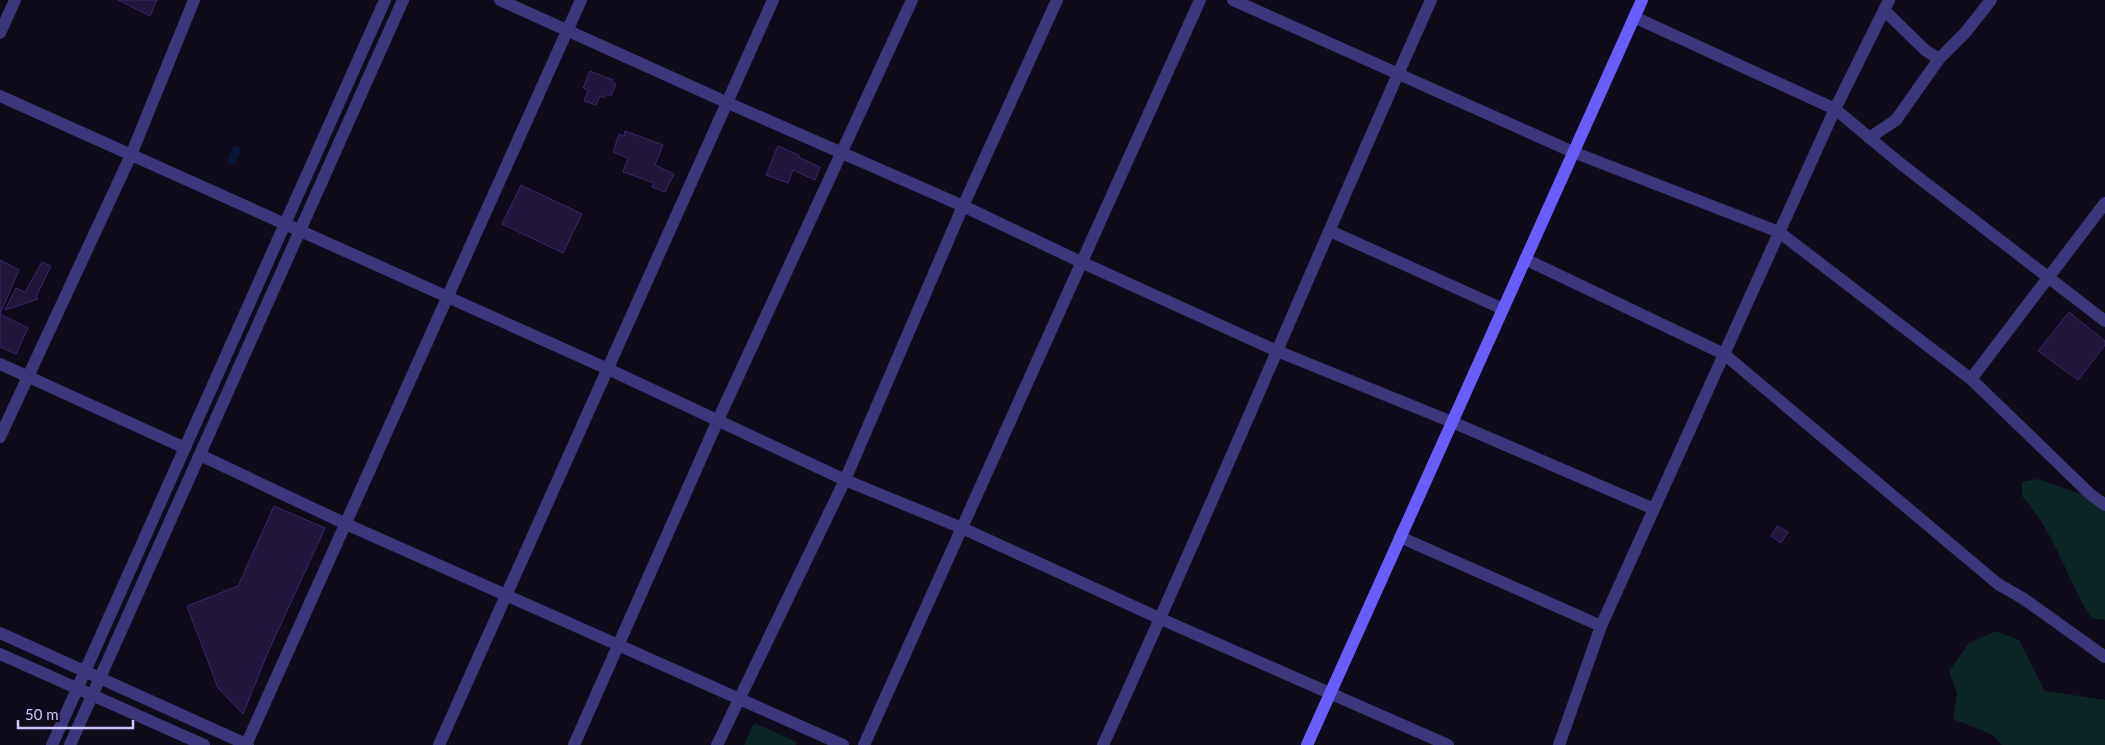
<svg xmlns="http://www.w3.org/2000/svg" width="2105" height="745" viewBox="0 0 2105 745" font-family="Lato,sans-serif">
  <style>
    .green { fill: #0e2525 }
    .water { fill: #081737 }
    .building { fill: #21173c; stroke: #392968 }
    .lines { fill: none; stroke-linecap: round; stroke-linejoin: round }
    .street { stroke: #3c367a; stroke-width: 12 }
    .secondary { stroke: #6a5dfe; stroke-width: 12 }
  </style>
  <rect width="100%" height="100%" fill="#0f0b1b"/>
  <path class="green" d="M2038,479L2092,498H2105V620L2092,618C2079,600 2071,579 2061,559C2051,537 2038,514 2022,496V482Z
    M1996,631L2019,640L2045,691L2105,700V745H2002L1993,735L1953,719L1957,693L1949,671L1969,643Z
    M754,723L797,742L796,745H744Z"/>
  <path class="water" d="M234,145L242,149L235,164L227,161Z"/>
  <path class="building" d="M118,0H157L150,16Z
    M590,71L613,80L612,82L616,84L611,96L606,94L604,98L600,96L596,105L584,101L588,90L583,88Z
    M625,131L663,145L655,165L674,174L665,192L652,187L654,183L623,172L628,158L613,152L619,134L624,136Z
    M778,146L799,155L798,157L820,167L815,180L793,170L788,183L766,175Z
    M521,185L582,214L563,253L502,224Z
    M0,260L19,270L0,314Z
    M42,262L51,266L36,297L38,299L5,310L16,288L25,292Z
    M2069,312L2105,341V345L2078,380L2038,351Z
    M0,314L28,328L16,354L0,347Z
    M274,506L325,528L268,652L243,714L218,688L187,606L238,586Z
    M1777,526L1788,532L1781,543L1771,536Z"/>
  <g class="lines">
    <path class="street" d="M500,0L728,103L963,206L1081,262L1277,351L1452,422L1654,509
      M1233,0L1573,152L1779,232L1971,379L2090,494L2105,505
      M1884,10L1925,50L1939,59L1965,33L1991,0
      M1634,17L1835,109L1901,164L2105,321
      M0,33L15,0
      M0,96L608,369L845,480L962,528L1161,619L1448,745
      M1869,138L1896,120L1939,59
      M1330,231L1503,309
      M1525,259L1724,354L1998,584L2024,599L2105,657
      M0,364L185,448
      M1971,379L2105,203
      M0,437L131,155L194,0
      M200,455L346,524L843,745
      M1400,537L1601,626
      M0,633L248,745
      M0,654L204,745
      M52,745L385,0
      M70,745L403,0
      M246,745L581,0
      M439,745L773,0
      M574,745L718,420L912,0
      M717,745L845,480L963,206L1057,0
      M864,745L1200,0
      M1103,745C1216,498 1320,247 1431,0
      M1559,745L1601,626L1835,109L1889,0"/>
    <path class="secondary" d="M1307,745L1642,0"/>
  </g>
  <path d="M18 720v8h115v-8" fill="none" stroke="#cfc6ff" stroke-width="2.5"/>
  <text x="25" y="720" font-size="15" fill="#cfc6ff" stroke="#0f0b1b" stroke-width="4" paint-order="stroke">50 m</text>
</svg>
